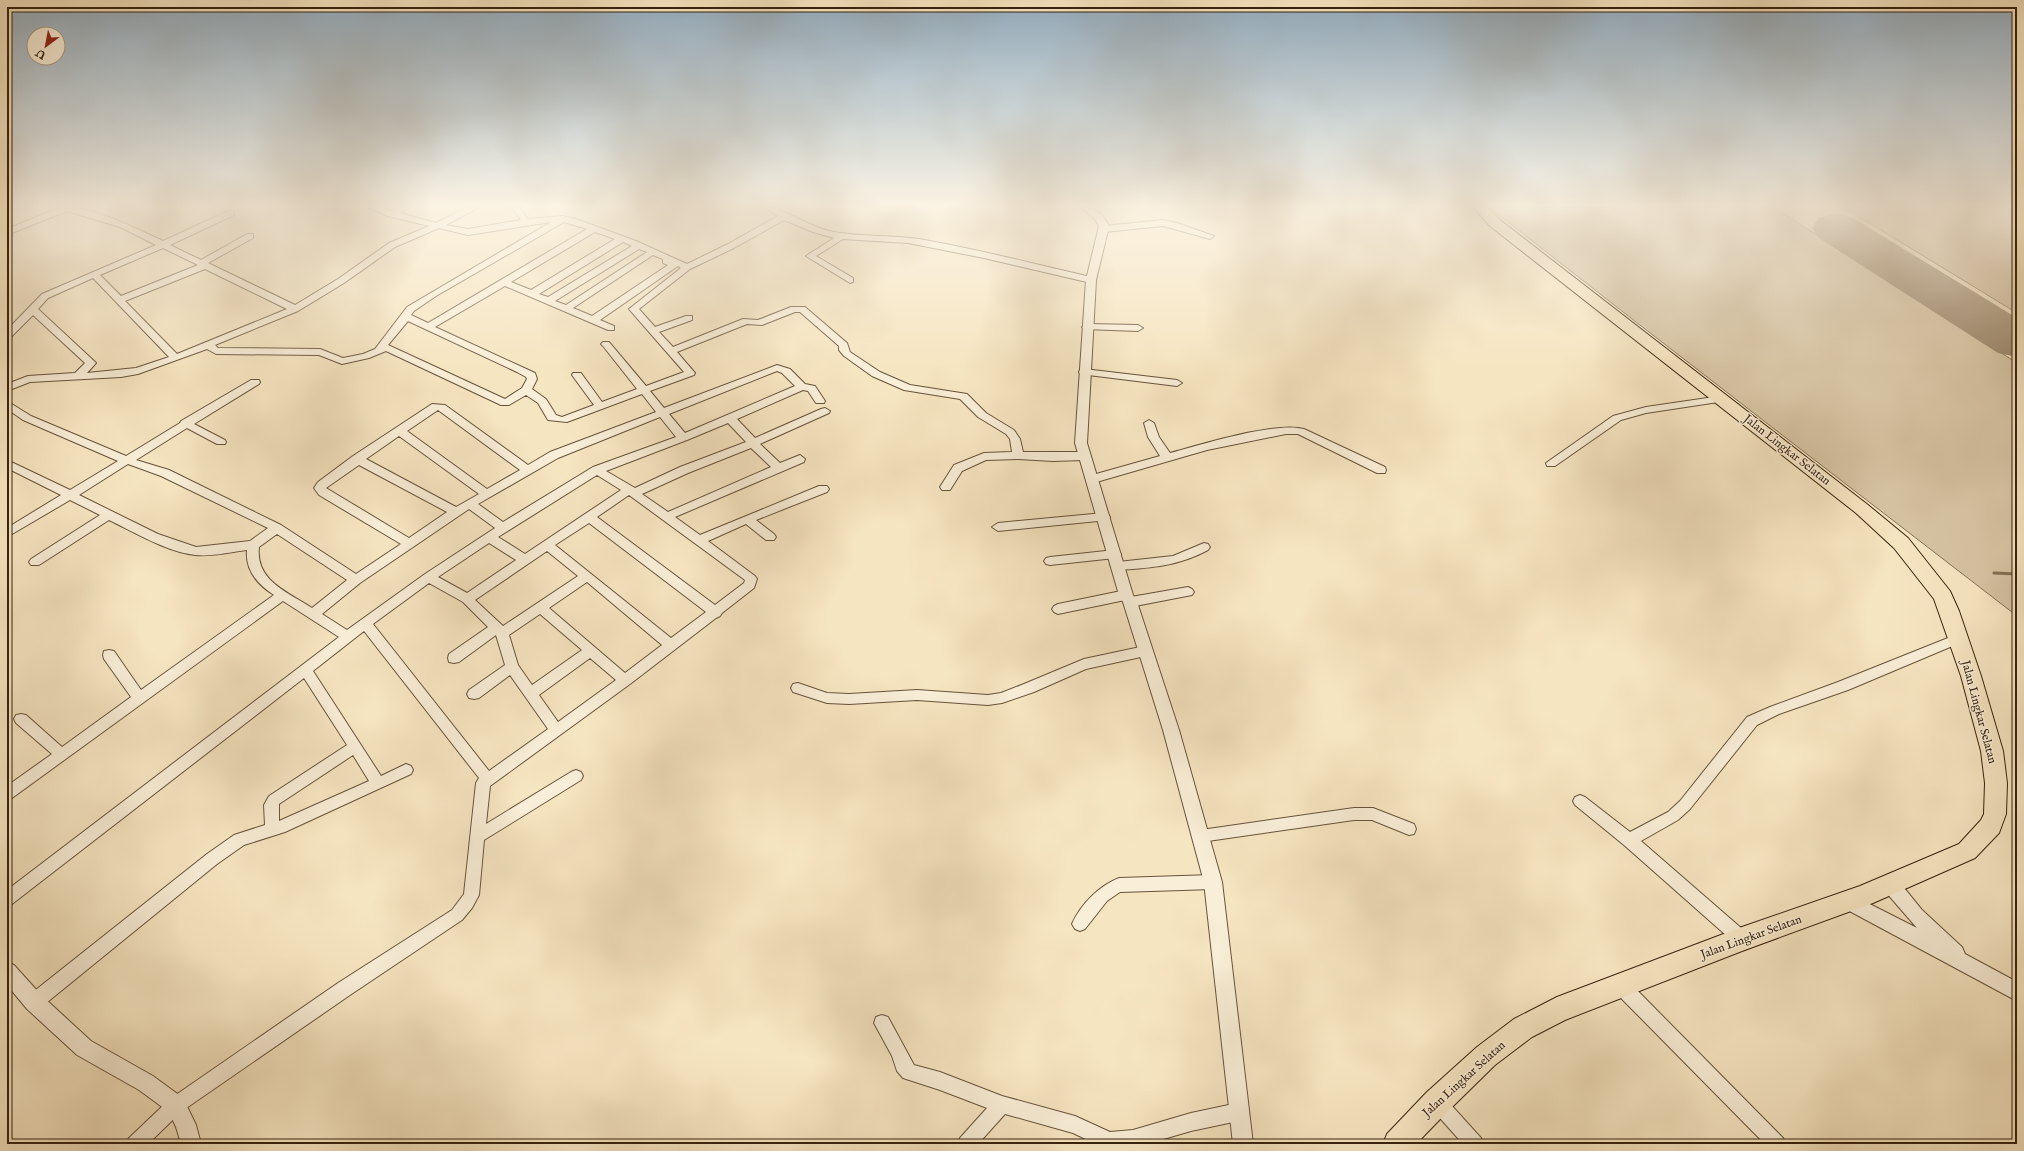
<svg xmlns="http://www.w3.org/2000/svg" width="2024" height="1151" viewBox="0 0 2024 1151" font-family="'IM FELL English',serif">
  <style>
    .green { fill: #d6c4a3; stroke: #867358 }
    .lines { fill: none; stroke-linecap: round; stroke-linejoin: round }
    .stream { stroke: #836f55; stroke-width: 3 }
    .runway { fill: #968468; fill-rule: evenodd }
    .minor-casing { stroke: #67533b; stroke-width: 2 }
    .tertiary-casing { stroke: #67533b; stroke-width: 2 }
    .trunk-casing { stroke: #37220e; stroke-width: 2 }
    .minor { fill: #f9eed7; fill-rule: evenodd }
    .tertiary { fill: #f9eed7; fill-rule: evenodd }
    .trunk { fill: #f6e5c1; fill-rule: evenodd }
    .labels { text-anchor: middle; dominant-baseline: central; stroke-width: 3; stroke-linejoin: round; paint-order: stroke }
    .street-label { font-size: 12px; fill: #37220e; stroke: #f9eed7 }
  </style>
  <rect width="100%" height="100%" fill="#f6e5c1"/>
  <filter id="stains"><feTurbulence type="fractalNoise" baseFrequency=".005" numOctaves="4"/><feColorMatrix values="0 0 0 0 .2 0 0 0 0 .09 0 0 0 0 .02 0 0 0 .5 -.17"/></filter>
  <radialGradient id="worn" r=".72"><stop offset=".6" stop-color="#630" stop-opacity="0"/><stop offset="1" stop-color="#630" stop-opacity=".3"/></radialGradient>
  <path class="green" d="M1489,207H1773L2017,363V616C1841,480 1664,345 1489,207Z
    M1843,207H2017V313Z"/>
  <g class="lines">
    <path class="stream" d="M1994,573L2017,574"/>
    <path class="runway" d="M1836,213L1853,218L2017,318V357L1998,353L1819,238L1812,228L1819,218Z"/>
    <g class="minor-casing">
      <path id="minor" d="M61,207C95,207 133,227 163,241L228,211H234V215L170,245L201,260L247,234H253V238L208,263L295,305L338,279L389,243L429,226L388,216L367,207H380L392,211L399,207H410L400,213L436,223L468,207H479L446,225L468,229L521,220L511,207H519L528,219L563,216L576,219L636,241L687,264L728,244L778,216L763,207C785,207 809,228 834,232C862,237 890,235 919,239C977,249 1034,264 1091,277L1094,278V282L1091,283L984,258L908,243L843,239L816,256L853,278V282L850,283L806,256L834,238L813,232L784,220L734,248L690,269L639,309L655,327L686,316H692V320L659,332L673,347L743,319L758,320L791,307H805L847,343L850,352L880,372L910,385L967,394L986,413L1014,430L1020,439L1023,452H1084L1089,456L1084,460L1053,461L1018,459L986,460L962,471L950,490H942L940,487L954,465L984,453L1012,452L1010,439L1006,434L978,417L960,399L904,390L872,376L844,356L839,350V346L800,312H795L762,325L747,324L677,352L695,373L694,375L650,391L664,408L777,365L790,369L805,384L815,386L825,401L824,403H816L808,391L803,390L737,419L755,438L821,409L825,408L830,411L829,413L760,444L780,463L800,455L805,459L804,462L675,517L700,535L819,486H827L829,489L827,492L756,520L774,534L776,537L774,540H766L746,524L708,541L755,576L757,579L754,588L722,613L720,616L716,618L630,684L490,786L486,824L571,772L576,770L581,772L583,776L581,780L484,840L479,895L472,908L462,920L350,995L182,1111L148,1144H126L129,1138L170,1099L338,983L452,910L464,894L476,783L479,778L364,631L313,671L381,776L406,764L411,766L413,770L411,774L285,832L244,845L217,864L40,1008L34,1010L28,1008L26,1002L28,996L207,854L234,835L265,825L264,805L269,796L347,745L304,678L12,904L7,906V890L339,637L283,601L12,798L7,800V786L52,754L16,723L14,719L16,715L21,714L26,715L62,747L131,697L104,659L103,655L104,651L109,650L114,651L141,690L274,595C258,585 245,570 247,550C231,552 211,557 195,555C165,551 136,533 109,520L39,565H31L29,562L31,559L100,515L70,500L7,537V528L61,495L7,468V460L70,490L118,461L23,420L7,409V401L31,416L126,456L180,423L181,421L251,380H259L260,382L259,384L194,424L225,440L226,442L225,444H217L187,428L136,460L169,470L281,525L356,574L401,544L319,495L314,488L318,482L353,456L432,404L445,405L528,465L550,452L656,412L642,394L567,422L548,420L538,403L526,395L509,405H501L386,351L369,358L342,364L319,355L216,354L207,349L138,374L121,377L30,382L7,391V384L28,376L75,373L85,363L33,315L10,338L7,339V330L42,294L156,245L120,227L67,211L7,235V229ZM551,222L407,307L375,349L363,354L343,358L320,349L218,348L215,345L298,311L344,283L395,247L439,228L468,235ZM564,222L587,229L428,323L411,315L414,311L436,296ZM595,232L615,239L531,290L511,282ZM623,242L632,246L548,297L539,294ZM163,248L198,265L121,296L100,275ZM639,249L647,252L566,305L555,301ZM653,255L663,259V263L668,265L592,316L573,308ZM678,266L681,268L629,309L684,372L646,386L609,342H603L601,344L603,346L637,389L602,402L581,373H573L572,375L594,405L562,417L556,415L546,399L532,389L537,379L535,373L435,327L505,286L608,330H614V326L600,320ZM205,269L287,309L177,354L125,301ZM93,278L169,357L136,368L87,373L96,363L94,361L38,309L48,298ZM408,321L517,372L526,377L527,379L522,388L505,399L388,345ZM777,371L782,373L795,386L685,433L669,414ZM438,410L520,470L487,489L407,431ZM660,417L676,437L593,467L503,522L478,504L558,458ZM728,423L746,442L680,467L635,488L606,471L687,440ZM399,436L479,494L456,507L366,459ZM751,448L771,467L668,512L642,494L688,473ZM128,464L161,476L268,528L250,541L196,547L158,534L79,495ZM359,465L447,512L409,538L326,488ZM597,475L621,490L525,554L498,537ZM629,495L745,580L744,583L715,605L597,517ZM469,509L495,528L425,574L347,630L322,614L360,583ZM589,523L706,612L671,638L555,545ZM277,534L347,580L312,608C288,592 255,581 259,547ZM489,543L516,560L467,593L438,577ZM547,551L578,576L503,626L475,600ZM587,582L662,645L625,673L549,608ZM429,583L463,602L488,627L449,654L448,658L449,662L454,663L459,662L496,635L505,665L469,690L467,694L469,698L474,699L479,698L510,675L548,729L489,771L373,624ZM540,614L582,650L532,685L518,665L509,635ZM590,658L616,680L558,722L539,695ZM353,755L369,781L279,821V804Z
        M134,207H143L139,210Z
        M1163,220L1177,223L1214,236L1210,239L1163,226L1104,232L1100,229L1104,226Z
        M1087,324L1138,325L1143,328L1138,331L1084,329L1082,327Z
        M1084,369L1177,380L1182,383L1177,386L1080,374L1079,372L1080,370Z
        M1721,396L1726,399L1725,401L1646,413L1621,420L1555,466H1547L1546,463L1613,416L1646,407Z
        M1149,420L1154,423L1159,437L1170,453C1200,445 1276,421 1304,429L1385,467L1386,470L1385,473H1377L1298,434H1286L1207,450L1093,483L1089,482L1087,479L1089,476L1160,456L1148,437L1144,423Z
        M1104,513L1108,514L1110,517L1108,520L998,531L992,527L998,523Z
        M1204,543L1208,544L1210,547L1208,550C1179,566 1150,568 1118,570L1114,569L1112,566L1114,563L1118,562L1173,556Z
        M1115,550L1119,551L1121,554L1119,557L1115,558L1050,565L1046,564L1044,561L1046,558L1050,557Z
        M1188,587L1192,589L1194,592L1192,595L1130,607L1126,605L1124,602L1125,600L1058,614L1054,612L1052,609L1054,606L1058,604L1126,590L1130,592L1132,595L1131,597Z
        M1958,634L1962,636L1964,639L1962,642L1848,690L1779,714L1757,725L1690,809L1678,820L1641,841L1748,934L1750,939L1748,944L1742,946L1736,944L1624,845L1575,805L1573,801L1575,797L1580,795L1585,797L1630,832L1668,812L1680,801L1747,717L1770,707L1838,682Z
        M1145,646L1150,647L1151,651L1150,655L1086,669L1034,692L1002,703L988,705L917,700L849,704L827,703L793,692L791,688L793,684L798,683L827,693L849,694L917,690L988,695L1001,693L1024,684L1084,659Z
        M1354,808H1373L1414,824L1416,829L1414,834L1409,835L1372,820H1354L1201,842L1196,841L1194,836L1196,831L1201,830Z
        M1213,875L1218,877L1221,882L1218,887L1213,889L1120,892L1107,901L1085,929L1080,931L1075,929L1072,924C1081,904 1099,886 1119,878Z
        M1621,978L1627,980L1783,1138L1786,1144H1765L1615,992L1613,986L1615,980Z
        M882,1015L888,1017L914,1065L940,1072L1002,1096L1075,1116L1110,1132L1133,1130L1191,1113L1238,1103L1244,1106L1247,1112L1244,1118L1238,1121L1191,1131L1146,1144H1096L1073,1133L1005,1114L978,1144H957L960,1138L987,1108L940,1090L903,1078L897,1071L892,1056L874,1023L876,1017Z
        M1437,1093L1443,1096L1481,1138L1484,1144H1463L1431,1108L1428,1102L1431,1096Z"/>
    </g>
    <g class="tertiary-casing">
      <path id="tertiary" d="M1081,207C1096,207 1102,213 1109,226L1096,280L1087,443L1133,595L1137,602L1179,730L1222,882L1253,1144H1233L1204,882L1163,730L1123,602L1119,595L1075,443L1086,280L1099,226L1095,219Z
        M1890,876L1896,878L1922,910L1962,947L1965,954L2017,982V1001L1842,907L1839,901L1842,895L1848,893L1917,928L1884,890L1881,884L1884,878Z
        M7,962L14,965L41,995L91,1041L153,1076L183,1098L196,1125L201,1144H181L176,1127L169,1112L139,1090L77,1055L27,1009L7,985Z"/>
    </g>
    <g class="trunk-casing">
      <path id="trunk" d="M1473,207H1487L1500,220L1868,505L1908,538L1950,591L1959,611L1981,676L2003,751L2007,783L2006,814L1999,833L1975,858L1873,903L1742,951L1565,1020L1532,1037L1495,1065L1447,1112L1416,1144H1383L1387,1134L1427,1092L1477,1047L1514,1019L1557,997L1742,927L1860,886L1959,844L1981,820L1984,814L1985,783L1981,751L1961,676L1934,599L1894,548L1856,513L1490,226Z"/>
    </g>
    <use href="#minor" class="minor"/>
    <use href="#tertiary" class="tertiary"/>
    <use href="#trunk" class="trunk"/>
  </g>
  <linearGradient id="sky" x2="0" y2="1"><stop stop-color="#93adc0"/><stop offset="0.56" stop-color="#fbf3e3"/><stop offset="1" stop-color="#fbf3e3" stop-opacity="0"/></linearGradient>
  <rect width="2024" height="368" fill="url(#sky)"/>
  <g class="labels">
    <g class="street-label">
      <text transform="translate(1787 450) rotate(38)">Jalan Lingkar Selatan</text>
      <text transform="translate(1979 712) rotate(75)">Jalan Lingkar Selatan</text>
      <text transform="translate(1751 937) rotate(-20)">Jalan Lingkar Selatan</text>
      <text transform="translate(1464 1079) rotate(-42)">Jalan Lingkar Selatan</text>
    </g>
  </g>
  <rect width="2024" height="1151" fill="none" stroke="#f6e5c1" stroke-width="24"/>
  <rect x="8" y="8" width="2008" height="1135" fill="none" stroke="#37220e" stroke-width="2"/>
  <rect x="12" y="12" width="2000" height="1127" fill="none" stroke="#37220e"/>
  <g transform="translate(46 46) rotate(212)"><circle r="19" fill="#f9eed7" stroke="#ab9c87"/>
  <path d="M0-3L7 15L0 10L-7 15Z" fill="#8f2418"/>
  <text y="-6" font-size="11" font-weight="bold" text-anchor="middle" fill="#37220e">U</text>
  </g>
  <rect width="100%" height="100%" filter="url(#stains)"/>
  <rect width="100%" height="100%" fill="url(#worn)"/>
</svg>
